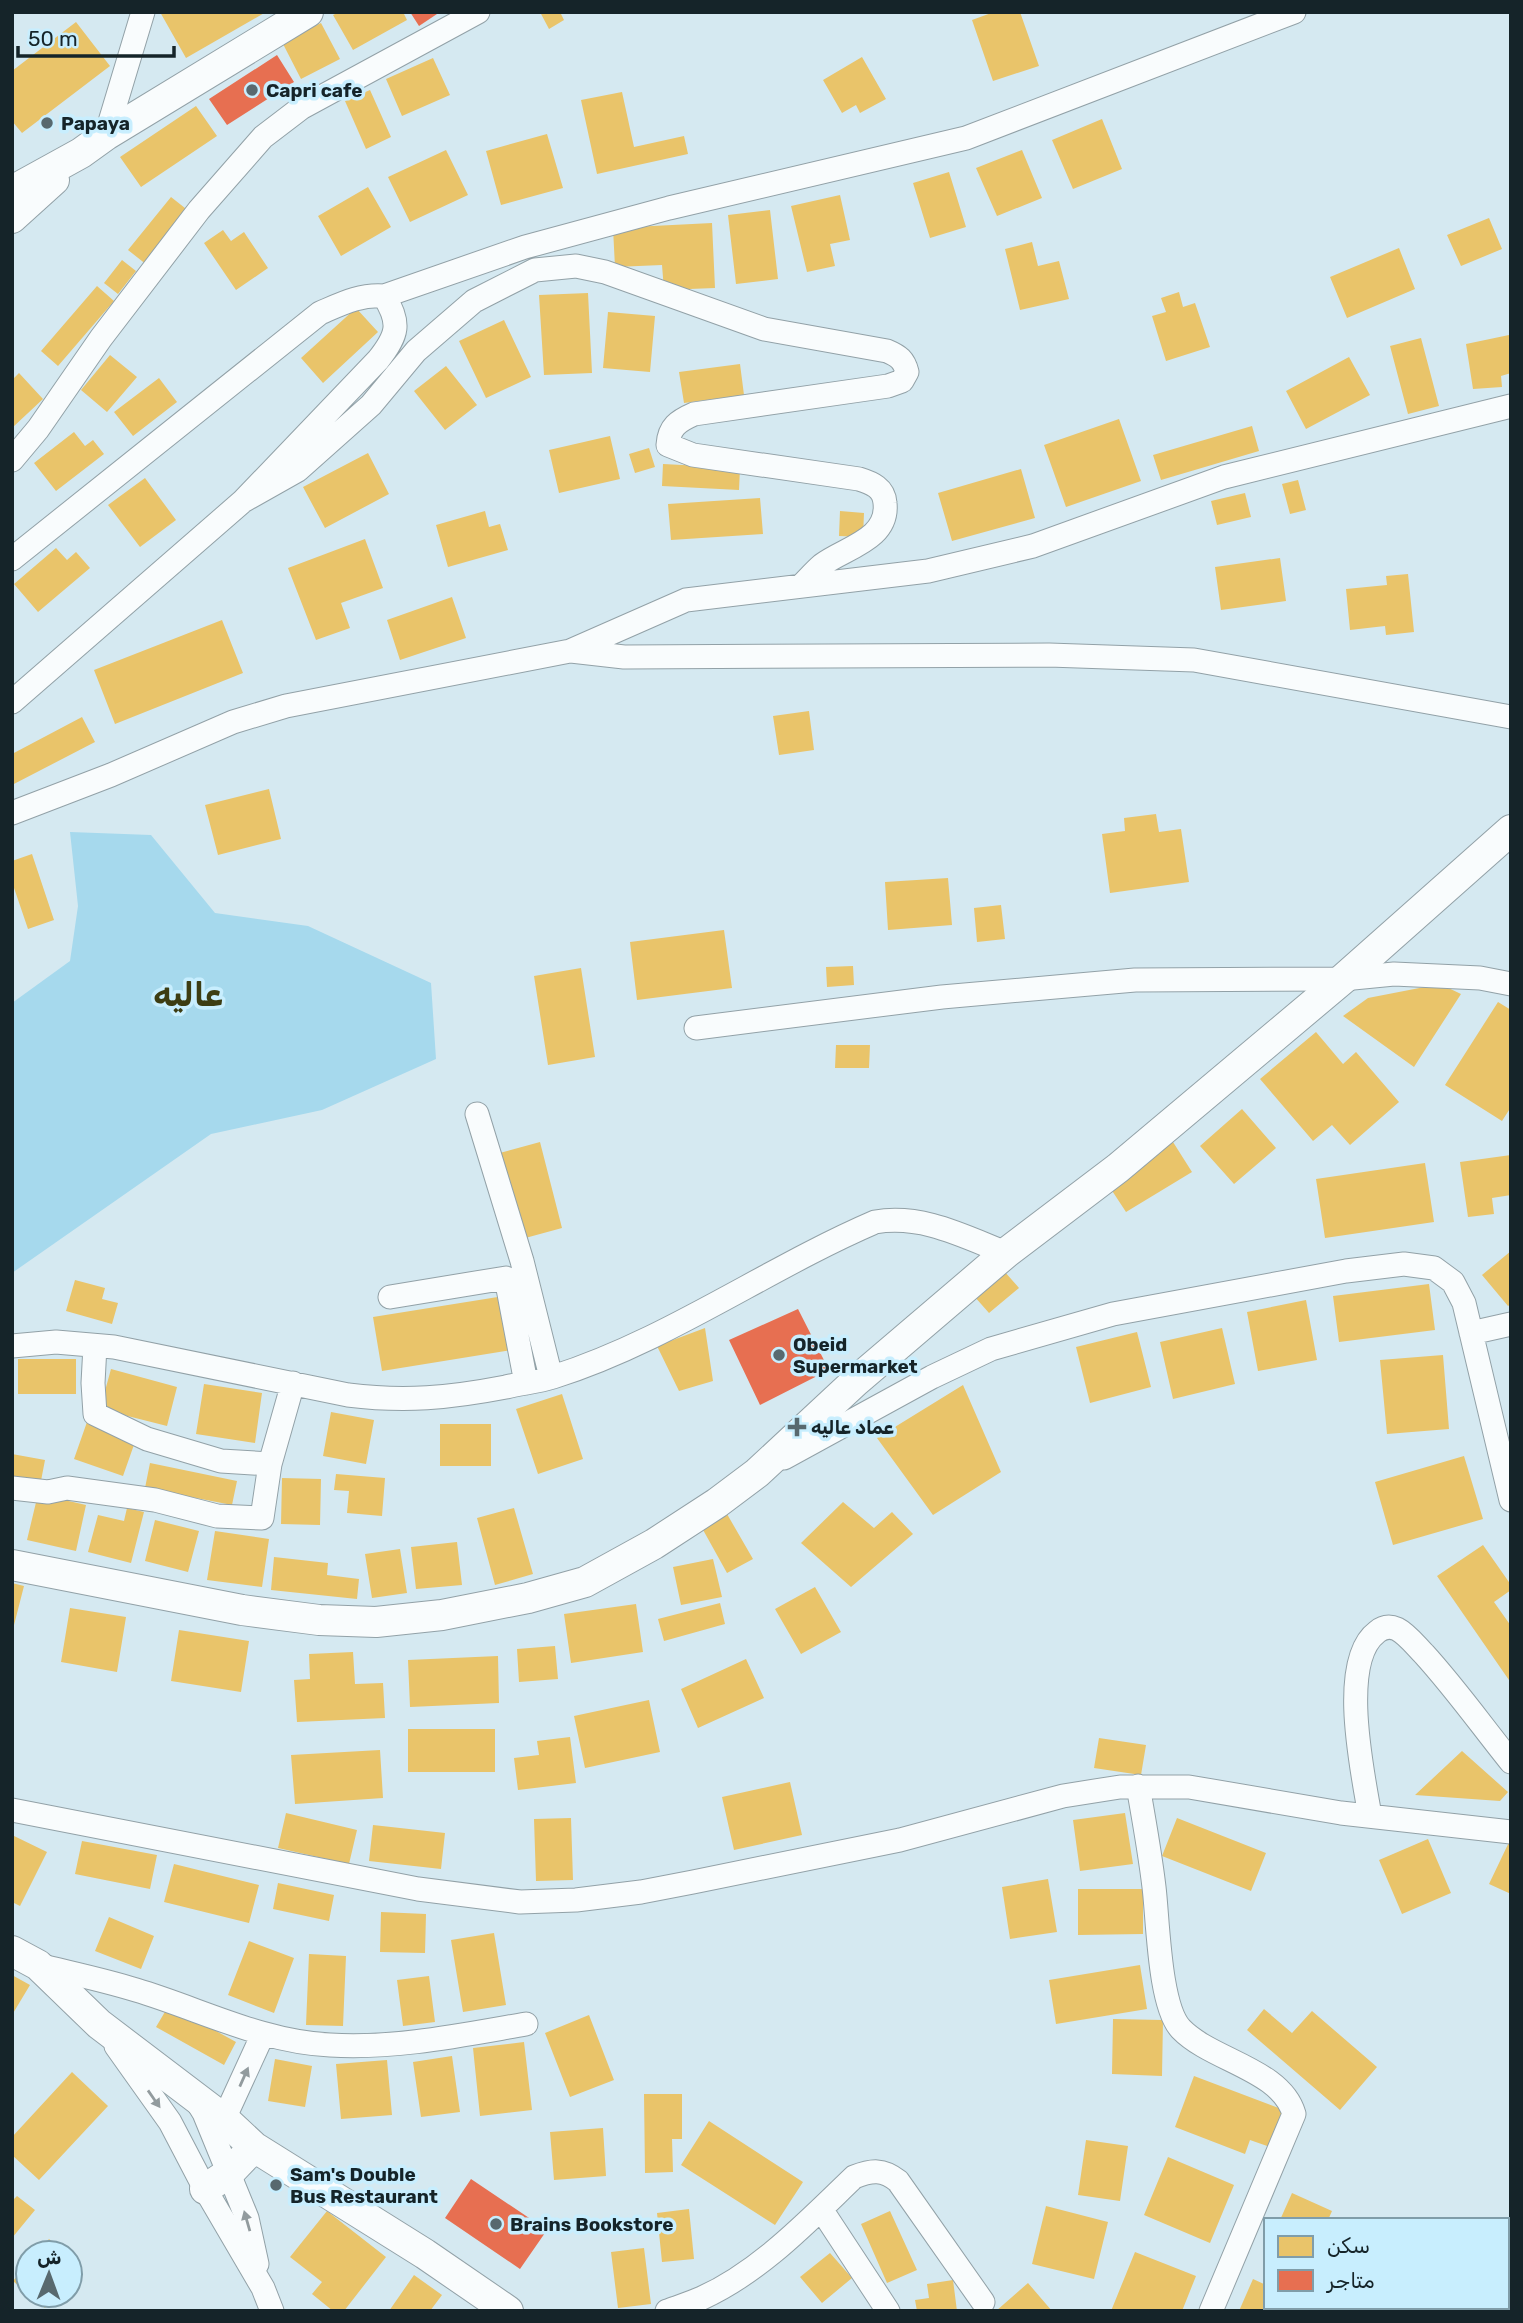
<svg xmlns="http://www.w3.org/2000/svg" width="1523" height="2323" viewBox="0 0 1523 2323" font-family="Rubik,'Noto Sans Arabic',sans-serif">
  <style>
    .green { fill: #a6d9ed }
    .homes { fill: #e9c46a }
    .shops { fill: #e76f51 }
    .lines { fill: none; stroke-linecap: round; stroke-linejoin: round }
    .minor-casing { stroke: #92a1a7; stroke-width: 25 }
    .major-casing { stroke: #92a1a7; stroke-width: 32 }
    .minor { stroke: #f9fcfd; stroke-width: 23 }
    .major { stroke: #f9fcfd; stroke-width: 30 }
    .oneway { fill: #929b9e }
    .poi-dot { fill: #58696f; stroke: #c8eefe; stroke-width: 2.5 }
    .labels { text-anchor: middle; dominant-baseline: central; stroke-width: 7; stroke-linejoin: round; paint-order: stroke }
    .poi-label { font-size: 19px; font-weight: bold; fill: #152429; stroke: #c8eefe; text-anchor: start }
    .town-label { font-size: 33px; font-weight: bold; fill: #3d3d13; stroke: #c8eefe }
  </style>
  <rect width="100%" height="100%" fill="#d5e9f1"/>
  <path class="green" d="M70,832L151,835L215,913L308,926L431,983L436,1059L322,1110L211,1134L12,1273V1003L70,961L78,906Z"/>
  <path class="homes" d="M160,12H266L186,58Z
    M339,12H403L407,20L353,50L333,15Z
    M540,12H560L564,20L549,29Z
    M994,12H1020L1039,66L993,81L972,20Z
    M76,22L110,66L22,133L12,121V80L14,79L12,71Z
    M321,23L340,59L301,79L282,42Z
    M862,57L886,99L860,113L856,105L842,113L823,80Z
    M433,58L450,95L402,116L386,79Z
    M370,90L391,137L366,149L345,101Z
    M622,92L634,147L684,136L688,154L597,174L581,100Z
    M196,106L217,136L141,187L120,157Z
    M1102,119L1122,169L1073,189L1052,140Z
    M547,134L563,188L501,205L486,151Z
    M446,150L468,195L410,222L388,177Z
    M1022,150L1042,198L997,216L976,168Z
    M949,172L966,227L930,238L913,183Z
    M368,187L391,227L341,256L318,216Z
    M840,195L850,240L830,244L835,266L807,272L791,206Z
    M171,197L190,212L147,265L128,250Z
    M770,210L778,279L736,284L728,215Z
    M1489,218L1502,249L1461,266L1447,235Z
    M712,223L715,288L664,290L662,265L615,267L613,228Z
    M223,230L231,241L244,232L268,268L236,290L204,243Z
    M1032,242L1038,266L1059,261L1069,299L1020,310L1005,249Z
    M1399,248L1415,289L1347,318L1330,277Z
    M122,260L136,271L118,294L104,283Z
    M97,286L114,301L58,366L41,351Z
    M1179,292L1183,307L1195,303L1210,347L1166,361L1152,316L1166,312L1161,298Z
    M588,293L592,373L544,375L539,295Z
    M356,308L378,332L323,383L301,358Z
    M608,312L655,316L650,372L603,368Z
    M504,320L531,377L486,398L459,341Z
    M1509,335L1511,373L1501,376L1502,387L1473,389L1466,344Z
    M1421,338L1439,406L1408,414L1390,346Z
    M110,355L137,377L107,412L81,390Z
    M1349,357L1370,395L1306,429L1286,391Z
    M740,364L744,395L684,403L679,372Z
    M446,366L477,405L445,430L414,391Z
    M19,373L43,399L12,428V380Z
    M159,378L177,402L133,436L114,412Z
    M1119,419L1141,481L1066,507L1044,445Z
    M1252,426L1259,451L1161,480L1153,455Z
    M74,432L85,446L93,440L104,454L56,491L34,463Z
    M610,436L620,479L559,493L549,450Z
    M649,448L655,467L635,473L629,454Z
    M368,453L389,494L325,528L303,487Z
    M663,464L740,468L739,490L662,486Z
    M1021,469L1035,518L952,541L938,493Z
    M145,478L176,520L140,547L108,505Z
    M1298,480L1306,510L1290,514L1282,484Z
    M1245,493L1251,517L1217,525L1211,501Z
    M760,498L763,534L671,540L668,504Z
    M485,511L489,527L500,524L508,550L448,567L436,525Z
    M840,511L864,513L863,537L839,536Z
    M365,539L383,588L341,603L350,628L316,640L288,568Z
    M56,548L67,560L76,552L90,568L38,612L14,584Z
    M1280,558L1286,601L1221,610L1215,567Z
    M1408,574L1414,632L1386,635L1385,626L1350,630L1346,589L1387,585L1386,576Z
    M452,597L466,638L400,660L387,620Z
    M222,620L243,673L115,724L94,670Z
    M809,711L814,750L779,755L773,716Z
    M82,717L95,742L12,785V754Z
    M269,789L281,839L218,855L205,805Z
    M1156,814L1159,832L1181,829L1189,882L1110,893L1102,834L1125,831L1124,818Z
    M32,854L54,920L28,929L12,882V861Z
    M948,878L952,925L888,930L885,882Z
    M1001,905L1005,939L977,942L974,908Z
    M724,930L732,988L637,1000L630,942Z
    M853,966L854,985L827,987L826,967Z
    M581,968L595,1057L548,1065L534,976Z
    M1440,984L1461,994L1414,1067L1343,1016L1368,998Z
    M1498,1002L1511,1010V1107L1502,1121L1445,1085Z
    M1316,1032L1343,1064L1356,1052L1399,1102L1350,1145L1332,1125L1313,1141L1260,1079Z
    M836,1045H870L869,1068H835Z
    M1242,1109L1276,1148L1234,1184L1200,1146Z
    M540,1142L562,1228L518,1240L496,1154Z
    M1173,1142L1192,1172L1126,1212L1107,1183Z
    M1511,1155V1195L1492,1198L1494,1214L1468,1217L1460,1162Z
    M1425,1163L1434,1222L1325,1238L1316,1179Z
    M1511,1251V1304L1508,1306L1482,1275Z
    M1004,1271L1019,1288L989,1313L974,1296Z
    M75,1280L105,1288L102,1299L118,1303L112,1324L66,1311Z
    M1429,1284L1435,1330L1339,1342L1333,1296Z
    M504,1296L512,1350L382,1371L373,1317Z
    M1306,1300L1317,1360L1258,1371L1247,1312Z
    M705,1328L713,1381L679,1391L657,1346Z
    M1222,1328L1235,1384L1173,1399L1160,1342Z
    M1137,1332L1151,1387L1090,1403L1076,1347Z
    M1443,1355L1449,1429L1387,1434L1380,1360Z
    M18,1359H76V1394H18Z
    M111,1369L177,1387L167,1426L100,1409Z
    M204,1384L262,1393L255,1443L196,1434Z
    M963,1385L1001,1472L933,1515L877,1438Z
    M562,1394L583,1459L538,1474L516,1409Z
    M331,1412L374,1420L366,1464L323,1456Z
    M87,1422L136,1439L123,1476L74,1459Z
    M440,1424H491V1466H440Z
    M12,1454L45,1460L40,1486L12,1481Z
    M1464,1456L1483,1519L1393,1545L1375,1482Z
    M150,1463L237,1481L232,1505L145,1488Z
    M336,1474L385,1478L382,1516L347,1513L349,1491L334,1490Z
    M282,1478L321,1479L320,1525L281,1524Z
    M38,1494L86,1505L76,1551L27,1540Z
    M843,1502L874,1528L892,1512L913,1534L851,1587L801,1543Z
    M127,1508L144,1512L131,1563L88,1552L98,1515L124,1521Z
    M514,1508L533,1574L495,1585L477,1518Z
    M727,1514L753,1559L727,1573L702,1528Z
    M155,1520L199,1531L188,1572L145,1561Z
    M215,1531L269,1539L262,1587L207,1580Z
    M457,1542L462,1585L416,1589L411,1547Z
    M1483,1545L1511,1585V1590L1494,1602L1511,1626V1683L1437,1576Z
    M400,1549L407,1593L372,1598L365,1554Z
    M274,1557L328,1563L327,1575L359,1579L357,1599L271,1590Z
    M713,1559L722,1597L681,1605L673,1567Z
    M12,1583L24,1586L13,1629H12Z
    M815,1587L841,1632L801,1654L775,1609Z
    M720,1603L725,1624L664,1641L658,1619Z
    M636,1604L643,1652L571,1663L564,1614Z
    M70,1608L126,1617L117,1672L61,1662Z
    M179,1630L249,1641L241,1692L171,1681Z
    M555,1646L558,1679L519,1682L517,1649Z
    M353,1652L355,1684L383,1683L385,1718L297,1722L294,1680L310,1679L309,1654Z
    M498,1656L499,1703L410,1707L408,1660Z
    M746,1659L764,1698L698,1728L681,1689Z
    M649,1700L660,1752L585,1768L574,1716Z
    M408,1729H495V1772H408Z
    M570,1737L576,1783L518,1790L514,1758L539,1755L537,1741Z
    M1099,1738L1146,1745L1141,1775L1094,1768Z
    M380,1750L383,1798L295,1804L291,1755Z
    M1462,1751L1508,1792L1500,1801L1415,1795Z
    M790,1782L802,1835L734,1850L722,1797Z
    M286,1813L357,1830L349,1864L278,1848Z
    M1125,1813L1133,1864L1080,1871L1073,1820Z
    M571,1818L573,1880L536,1881L534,1819Z
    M1177,1818L1266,1853L1251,1891L1162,1856Z
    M373,1825L445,1833L441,1869L369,1861Z
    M12,1835L47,1852L20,1906L12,1902Z
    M1511,1838V1894L1489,1884Z
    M1428,1839L1451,1893L1402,1914L1379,1860Z
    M82,1841L157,1855L150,1889L75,1874Z
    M174,1864L259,1885L249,1923L164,1902Z
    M1048,1879L1057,1932L1010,1939L1002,1887Z
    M278,1883L334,1895L329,1921L273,1909Z
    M1078,1889H1143V1934L1078,1935Z
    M381,1912L426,1914L425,1953L380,1952Z
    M109,1917L154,1936L141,1969L95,1951Z
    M494,1933L506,2005L463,2012L451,1940Z
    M249,1941L294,1958L274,2013L228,1995Z
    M309,1954L346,1956L343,2026L306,2025Z
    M1140,1965L1147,2009L1056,2024L1049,1980Z
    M12,1975L30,1985L12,2015Z
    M429,1976L435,2022L403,2026L397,1980Z
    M169,2005L236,2042L224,2065L156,2027Z
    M1264,2009L1292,2033L1312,2011L1377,2067L1340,2110L1247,2030Z
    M589,2015L614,2080L570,2097L545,2033Z
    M1113,2019L1163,2020L1162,2076L1112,2074Z
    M524,2042L532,2110L480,2116L473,2048Z
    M452,2056L460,2112L421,2117L413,2062Z
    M275,2059L312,2066L305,2107L268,2101Z
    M387,2060L392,2115L341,2119L336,2064Z
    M72,2072L108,2106L39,2180L12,2155V2137Z
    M1194,2076L1284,2110L1270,2147L1250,2140L1245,2154L1175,2127Z
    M644,2094H682V2139H672L673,2172L645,2173Z
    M709,2121L803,2182L775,2225L681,2165Z
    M603,2128L606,2176L554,2180L550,2132Z
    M1086,2140L1128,2146L1120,2201L1078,2195Z
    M1168,2157L1234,2185L1210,2243L1144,2215Z
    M1292,2193L1332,2211L1328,2220H1280Z
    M17,2196L35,2210L12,2238V2201Z
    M1046,2206L1108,2222L1094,2279L1032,2264Z
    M689,2209L694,2259L662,2262L657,2213Z
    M327,2211L386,2257L344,2311H333L312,2294L322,2282L290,2257Z
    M890,2211L917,2270L887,2283L861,2224Z
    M49,2239L65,2253H37Z
    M644,2248L651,2304L618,2308L611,2252Z
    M1135,2252L1196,2276L1182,2311H1111Z
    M830,2253L852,2278L822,2303L800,2277Z
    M28,2263V2294L13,2281Z
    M414,2275L442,2295L430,2311H389Z
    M1253,2279L1266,2285V2307H1307L1305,2311H1239Z
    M953,2280L957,2311H917L915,2300L929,2298L927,2284Z
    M1028,2283L1052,2311H996Z
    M29,2295H56L45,2308Z"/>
  <path class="shops" d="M410,12H440L419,26Z
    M277,55L294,82L227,125L209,99Z
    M798,1309L829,1370L760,1405L729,1340Z
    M471,2179L547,2230L520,2269L445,2218Z"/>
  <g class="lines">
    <g class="minor-casing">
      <path id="minor" d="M106,135L143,12
        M384,296L525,247L669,208L966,138L1294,12
        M12,460L38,429L101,338L199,210L263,137L301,108L478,12
        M243,501L298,470L371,405L416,351L474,301L535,270L576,266L605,272L764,329L887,351C899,356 904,360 907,372L902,381L888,386L694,414C678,421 669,427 668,445L693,455L859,479C872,483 884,488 885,503C889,540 844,548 822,565C815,571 809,578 802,585
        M12,559L320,313C341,304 360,294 384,296C401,323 398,335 378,360L243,501L12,702
        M571,651L624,657L1049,655L1194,660L1511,717
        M12,813L111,775L233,722L286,706L570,651L686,600L928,571L1033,546L1224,477L1511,406
        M696,1028L942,997L1135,980L1343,979L1394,974L1480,978L1511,984
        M477,1114L522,1261L551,1377
        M390,1297L506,1278L526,1383
        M1471,1333L1511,1324
        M12,1346L56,1342L114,1347L348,1395C405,1402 449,1398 506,1387C522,1383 538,1382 553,1377C667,1341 766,1269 875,1222C922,1214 963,1236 1006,1253
        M95,1346L93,1383L95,1414L147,1439L221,1461L270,1464L293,1383
        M784,1458L932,1377L991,1349L1113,1314L1346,1271L1404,1264L1434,1268L1453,1282L1464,1303L1511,1500
        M12,1488L48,1492L67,1488L155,1500L217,1516L262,1518L270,1464
        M1138,1786C1144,1820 1150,1853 1154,1887C1158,1919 1159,2006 1181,2029C1212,2061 1281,2069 1294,2114L1211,2311
        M12,1810L418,1889L520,1902L576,1900L641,1892L693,1882L900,1840L1063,1796L1120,1787H1189L1341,1813L1511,1832
        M1370,1816C1363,1774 1338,1661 1377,1632C1383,1627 1390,1626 1397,1629C1407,1634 1416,1646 1424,1654C1455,1688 1482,1726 1511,1762
        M38,1965C70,1973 104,1980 136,1990C200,2009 262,2042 330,2045C396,2049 462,2035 526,2024
        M116,2046L170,2122L205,2189L263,2288L272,2311
        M196,2100L204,2113L247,2218L257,2264
        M224,2119L263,2034
        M821,2209L888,2311
        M667,2311C678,2307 691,2303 702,2298C761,2271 808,2221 854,2177C872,2170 883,2169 898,2181L983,2302"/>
    </g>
    <g class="major-casing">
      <path id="major" d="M12,191L81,153L106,135L308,12
        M12,218L54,180
        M12,1565L242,1610L319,1620L376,1622L442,1615L528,1598L585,1582L654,1544L717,1503L757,1473L856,1381L1006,1253L1118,1168L1343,979L1511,830
        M12,1951L38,1965L99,2024L224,2119L254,2147L425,2254L508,2311
        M205,2189L229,2173L254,2147"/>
    </g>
    <use href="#minor" class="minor"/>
    <use href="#major" class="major"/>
  </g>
  <defs><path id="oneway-solid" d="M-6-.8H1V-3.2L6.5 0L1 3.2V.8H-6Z" transform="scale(1.75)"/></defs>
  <g class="oneway">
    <use href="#oneway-solid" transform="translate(244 2077) rotate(-66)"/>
    <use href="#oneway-solid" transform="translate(154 2099) rotate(55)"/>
    <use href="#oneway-solid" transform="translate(247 2221) rotate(-106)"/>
  </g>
  <g class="poi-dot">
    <circle cx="252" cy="90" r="7"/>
    <circle cx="47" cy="123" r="7"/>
    <circle cx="779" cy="1355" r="7"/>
    <path d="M793.5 1416.5h7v7h7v7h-7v7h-7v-7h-7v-7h7z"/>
    <circle cx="276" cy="2185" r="7"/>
    <circle cx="496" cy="2224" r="7"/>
  </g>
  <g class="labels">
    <g class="poi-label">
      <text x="266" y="90">Capri cafe</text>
      <text x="61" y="123">Papaya</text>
      <text x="793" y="1344">Obeid<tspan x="793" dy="22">Supermarket</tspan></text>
      <text x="811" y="1427">عماد عاليه</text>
      <text x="290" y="2174">Sam's Double<tspan x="290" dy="22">Bus Restaurant</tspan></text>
      <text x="510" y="2224">Brains Bookstore</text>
    </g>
    <g class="town-label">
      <text x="188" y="994">عاليه</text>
    </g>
  </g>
  <rect width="1523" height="2323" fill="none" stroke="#152429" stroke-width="28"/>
  <rect x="1264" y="2218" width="245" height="91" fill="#c8eefe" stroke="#809da9" stroke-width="2"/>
  <rect x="1278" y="2236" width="35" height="21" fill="#e9c46a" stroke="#809da9" stroke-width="2"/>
  <text x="1327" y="2253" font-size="21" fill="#152429">سكن</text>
  <rect x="1278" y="2270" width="35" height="21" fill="#e76f51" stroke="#809da9" stroke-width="2"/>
  <text x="1327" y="2288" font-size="21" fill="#152429">متاجر</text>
  <g transform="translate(49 2274) rotate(1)"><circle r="33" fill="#c8eefe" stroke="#809da9" stroke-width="2"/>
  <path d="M0-5L12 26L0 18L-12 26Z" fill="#58696f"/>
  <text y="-10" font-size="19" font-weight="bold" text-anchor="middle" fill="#152429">ش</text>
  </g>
  <path d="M18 46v10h156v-10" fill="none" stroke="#152429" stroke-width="3.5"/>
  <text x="28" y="46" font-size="21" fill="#152429" stroke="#c8eefe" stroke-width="5" paint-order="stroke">50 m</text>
</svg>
